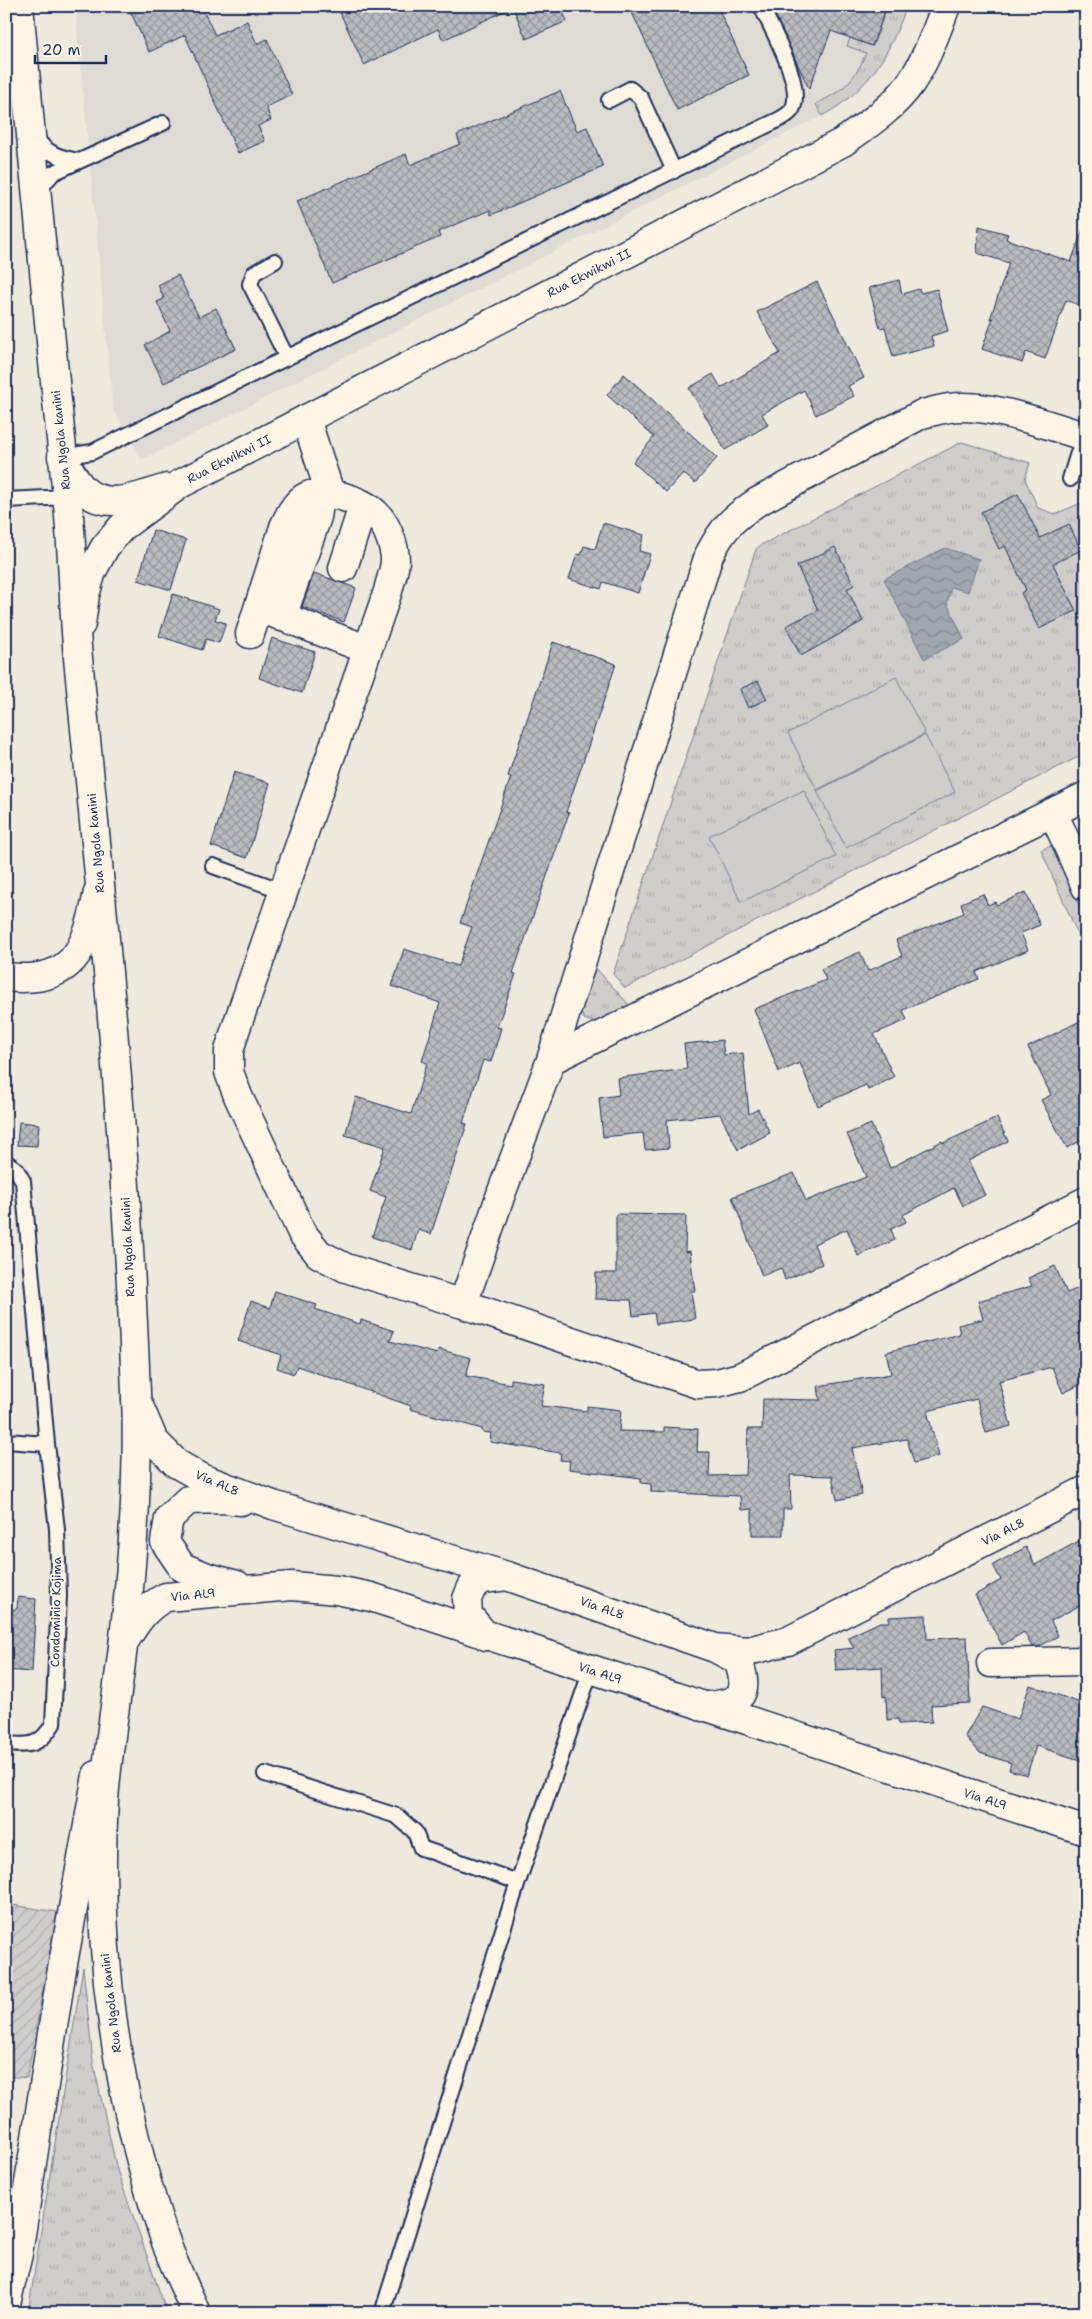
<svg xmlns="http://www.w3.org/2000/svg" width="1092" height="2319" viewBox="0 0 1092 2319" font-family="'Shantell Sans',sans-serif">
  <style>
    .built { fill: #dedbd4 }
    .grass { fill: url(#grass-tufts); stroke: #757e94 }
    .garden { fill: url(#garden-furrows); stroke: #757e94 }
    .pitch { fill: #cfcdca; stroke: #757e94 }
    .water { fill: url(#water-waves); stroke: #6c778f }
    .building { fill: url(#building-cross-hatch); stroke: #1b2f5e }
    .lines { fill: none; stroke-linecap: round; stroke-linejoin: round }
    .service-casing { stroke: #1b2f5e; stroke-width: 18 }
    .minor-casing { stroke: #1b2f5e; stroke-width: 31 }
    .tertiary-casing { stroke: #1b2f5e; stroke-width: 31 }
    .secondary-casing { stroke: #1b2f5e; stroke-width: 31 }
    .service { stroke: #fcf5e5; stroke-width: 14 }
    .minor { stroke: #fcf5e5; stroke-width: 28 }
    .tertiary { stroke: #fcf5e5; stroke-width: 28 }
    .secondary { stroke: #fcf5e5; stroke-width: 28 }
    .labels { text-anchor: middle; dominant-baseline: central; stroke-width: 4; stroke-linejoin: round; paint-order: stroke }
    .street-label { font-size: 12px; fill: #1b2f5e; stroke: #fcf5e5 }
  </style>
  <defs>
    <pattern id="grass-tufts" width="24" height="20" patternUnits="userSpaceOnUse" patternTransform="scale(1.25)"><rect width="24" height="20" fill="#cfcdca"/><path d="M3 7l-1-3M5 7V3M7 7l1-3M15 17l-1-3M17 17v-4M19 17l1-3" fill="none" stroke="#b1b0b0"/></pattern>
    <pattern id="garden-furrows" width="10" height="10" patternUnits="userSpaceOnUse" patternTransform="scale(1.25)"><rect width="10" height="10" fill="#cfcdca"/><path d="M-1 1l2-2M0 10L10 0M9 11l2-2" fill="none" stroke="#b1b0b0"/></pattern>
    <pattern id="water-waves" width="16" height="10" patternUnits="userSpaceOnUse" patternTransform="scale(1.25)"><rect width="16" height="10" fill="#a2a7af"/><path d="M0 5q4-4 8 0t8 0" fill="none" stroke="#838892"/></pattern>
    <pattern id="building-cross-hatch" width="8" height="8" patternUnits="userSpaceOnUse" patternTransform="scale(1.25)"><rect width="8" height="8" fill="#babbbe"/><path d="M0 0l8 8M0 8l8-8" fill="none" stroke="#96989e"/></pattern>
  </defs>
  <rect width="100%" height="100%" fill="#eee9dd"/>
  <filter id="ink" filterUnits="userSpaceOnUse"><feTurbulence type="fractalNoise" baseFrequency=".02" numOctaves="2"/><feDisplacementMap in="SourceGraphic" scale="10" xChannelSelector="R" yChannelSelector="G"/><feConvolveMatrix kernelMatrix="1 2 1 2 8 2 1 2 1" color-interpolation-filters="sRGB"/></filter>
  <g filter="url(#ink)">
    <path class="built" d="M75,6H907L886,57L872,77L837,108L142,460L113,409Z"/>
    <path class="grass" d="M887,6H907C888,56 869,90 822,116L816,104C843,91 855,80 866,53L847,46L850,38L873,46Z
      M962,442L1030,463L1025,479L1038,508L1055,514L1086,501V753L625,988L613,974L756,549L761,545Z
      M1053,845L1086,921V953L1041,850Z
      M593,965L631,1007L596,1023L584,1019L580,1011Z
      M83,1967L93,2062L117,2170L167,2313H28Z"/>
    <path class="garden" d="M6,1904L57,1912L27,2078L6,2076Z"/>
    <path class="pitch" d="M896,677L925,734L817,790L788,733Z
      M925,735L955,792L846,848L817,791Z
      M804,790L836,857L741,902L709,836Z"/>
    <path class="water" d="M945,548L979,559L968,592L951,587L947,603L964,639L924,659L884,579Z"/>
    <path class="building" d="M128,6H201L215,35L247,21L257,44L267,39L292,95L266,107L271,120L258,126L265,141L238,153L185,35L149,52Z
      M337,6H560L567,21L526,39L513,7L443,40L438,29L364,65Z
      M629,6H717L749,75L677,110Z
      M771,6H887L872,46L831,31L809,89Z
      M560,91L577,131L587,127L603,167L491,215L490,210L438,232L440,237L332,283L297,201L406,154L410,165L460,144L457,135Z
      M979,226L1008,234L1006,239L1071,262L1083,229H1086V308L1066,300L1045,359L1026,352L1022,363L982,349L993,318L990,319L1009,263L977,253Z
      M178,275L199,317L216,308L236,349L164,383L145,345L170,331L157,302L164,299L158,285Z
      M899,280L902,294L919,289L921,293L937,289L948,331L931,336L934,346L893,357L885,327L880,328L869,288Z
      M817,282L864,378L848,386L854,396L816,415L804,390L762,414L768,425L725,450L689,388L713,374L721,388L780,353L757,312Z
      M624,374L717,458L695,483L683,473L666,492L633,462L654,437L607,395Z
      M1018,494L1040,538L1069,524L1081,550L1053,564L1076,611L1039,629L1021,593L1026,590L1005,546L999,549L981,512Z
      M603,523L644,535L639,551L650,554L638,593L603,582L601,589L569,579L577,554L581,555L584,546L595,549Z
      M153,530L186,540L171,590L138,580Z
      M835,547L854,585L847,589L863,621L801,656L786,626L818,610L797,566Z
      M314,573L356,588L344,622L302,607Z
      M173,594L219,609L215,620L226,623L219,643L206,639L202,650L159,636Z
      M272,638L315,652L302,693L259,678Z
      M553,642L616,664L566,812L569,813L513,973L516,974L497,1027L501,1028L491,1062L483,1060L463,1123L467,1124L431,1234L418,1230L412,1250L372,1237L386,1197L370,1191L385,1147L345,1135L356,1097L411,1114L427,1063L422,1061L440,1003L392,986L404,949L458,966L472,927L460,923L511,777L508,776Z
      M758,681L767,699L748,708L740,689Z
      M234,772L270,783L247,858L211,846Z
      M1026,892L1040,925L1021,933L1028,950L976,972L979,979L903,1010L907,1020L874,1034L894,1077L868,1090L866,1085L818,1106L800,1063L779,1072L754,1009L826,980L821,969L860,952L868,971L902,956L896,940L964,913L961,903L983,894L988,905L995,902L997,905Z
      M1086,1018V1138L1067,1148L1041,1100L1051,1095L1028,1047Z
      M722,1040L724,1055L743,1053L749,1114L758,1109L770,1133L738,1150L720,1114L667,1120L669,1148L645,1150L643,1133L603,1137L599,1098L619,1095L617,1078L687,1069L684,1044Z
      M997,1118L1008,1141L968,1161L985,1195L963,1206L954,1188L903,1215L906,1222L891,1229L895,1240L858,1256L847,1229L814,1244L822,1264L785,1280L781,1268L762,1276L732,1197L794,1173L806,1201L866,1177L847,1134L871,1124L890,1168L942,1141L943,1143Z
      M19,1122L39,1124L37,1146L17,1145Z
      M616,1214L686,1215L685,1252L690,1251L693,1278L695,1291H691L695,1319L656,1324L654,1313L633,1316L631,1300L595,1299L596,1273H616Z
      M1055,1266L1067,1293L1086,1285V1382L1063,1393L1052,1367L999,1381L1011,1426L986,1433L977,1399L927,1411L939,1456L914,1463L907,1439L852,1448L862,1495L837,1500L832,1476L790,1475L791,1509H783V1535H752V1509L741,1510L740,1496L651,1492V1484L641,1483V1478L569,1469L570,1461L560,1460L561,1453L490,1442L491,1433L482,1432V1429L410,1409L411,1406L297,1366L294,1374L277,1368L281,1355L238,1341L251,1301L270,1308L275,1291L317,1305L315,1309L360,1324L361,1320L394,1331L390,1341L437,1354L438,1349L471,1358L466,1376L511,1384V1379L545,1384L541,1406L587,1411V1406L621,1410L619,1431L664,1432V1427L698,1429L697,1452H710L709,1476L746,1475L748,1429H762L763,1399L820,1400L818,1386L891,1374L886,1352L960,1334L958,1325L983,1319L978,1301L1032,1286L1028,1278Z
      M1086,1537V1602L1051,1621L1058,1636L1040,1646L1032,1647L1024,1632L1002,1645L975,1595L1001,1580L993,1565L1026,1547L1035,1565Z
      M18,1597L36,1599L32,1672L6,1670V1610L17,1609Z
      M926,1615L927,1639L967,1637L970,1703L931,1705L932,1722L899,1724L898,1719L887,1720L886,1696L883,1697L882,1667L836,1670L834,1650L854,1648L848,1637L880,1622H889V1617Z
      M1030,1685L1086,1705V1762L1036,1746L1027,1775L1009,1770L1011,1763L980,1753L965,1736L982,1707L1018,1719Z"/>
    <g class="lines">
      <g class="service-casing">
        <path id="service" d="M609,100L630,89L641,98L674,171
          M36,137C45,154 62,158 79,161
          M40,192L43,185L53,173L163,123
          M275,261L254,273L250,284L287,358
          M62,457L92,452L778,120C782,118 788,115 791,111C807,90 771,28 761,6
          M1070,479L1083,436
          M6,500L67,497
          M213,866L283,891
          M6,1162L16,1169L23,1181L47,1444L57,1529L59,1596L53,1724C40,1746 30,1746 6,1744
          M6,1441L47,1444
          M265,1774L397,1816L415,1832L421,1848L518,1882
          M382,2313L518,1882L591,1670"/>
      </g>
      <g class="minor-casing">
        <path id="minor" d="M306,419L330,493
          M343,568L363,506
          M265,610L366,649
          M282,617L317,517L321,493
          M250,634L284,527C289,516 294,505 304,498C321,486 363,500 376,514C386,523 395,546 395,560C395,570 390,581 388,591L235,1031L229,1051V1072L238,1096L302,1233L319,1254L346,1268L463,1304L698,1384L717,1383L740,1377L1086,1201
          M1053,812L1086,887
          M551,1060L1086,796
          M463,1304L501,1194L551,1060L709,555C723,528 732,519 757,502L922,414C935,411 947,407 961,407C995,406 1052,426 1086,437
          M991,1663L1086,1661"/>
      </g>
      <g class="tertiary-casing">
        <path id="tertiary" d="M62,457C68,467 74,478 81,487C104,513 140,496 167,488
          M81,624L85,595L92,571L105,547L122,527L180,484L843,142C867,125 893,108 910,84C926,61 936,32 946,6
          M6,977C73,985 87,949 98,892
          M136,1399L154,1441L177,1464L202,1478L273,1505L507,1576L715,1648L748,1651L788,1641L1086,1490
          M237,1585L207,1577L182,1567L165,1542L169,1518L188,1500L225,1499L241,1501
          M486,1636L468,1615L467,1599L472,1587L483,1579L507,1576
          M124,1642C136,1623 145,1607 166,1597L292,1586L337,1590L371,1597L1086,1831
          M702,1707C738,1703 752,1699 738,1660L715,1648
          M6,2304L18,2254L61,1975L97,1775"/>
      </g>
      <g class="secondary-casing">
        <path id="secondary" d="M19,6C34,169 49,332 67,495C73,549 73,604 78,658C102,902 127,1147 136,1393C139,1474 133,1557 124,1638C118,1692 108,1746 104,1800C95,1952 117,2105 168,2248C176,2270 187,2291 196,2313"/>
      </g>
      <use href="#service" class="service"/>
      <use href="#minor" class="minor"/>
      <use href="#tertiary" class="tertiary"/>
      <use href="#secondary" class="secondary"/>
    </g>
  </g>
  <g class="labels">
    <g class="street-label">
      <text transform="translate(589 273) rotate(-27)">Rua Ekwikwi II</text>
      <text transform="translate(61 440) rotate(-96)">Rua Ngola kanini</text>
      <text transform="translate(229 459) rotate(-27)">Rua Ekwikwi II</text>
      <text transform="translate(96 843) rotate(-95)">Rua Ngola kanini</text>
      <text transform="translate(128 1247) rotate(-93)">Rua Ngola kanini</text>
      <text transform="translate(217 1483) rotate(23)">Via AL8</text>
      <text transform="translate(1003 1532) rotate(-27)">Via AL8</text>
      <text transform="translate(193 1595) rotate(-6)">Via AL9</text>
      <text transform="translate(602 1608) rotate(19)">Via AL8</text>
      <text transform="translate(56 1612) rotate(-89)">Condominio Kojima</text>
      <text transform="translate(600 1673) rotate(18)">Via AL9</text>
      <text transform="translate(985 1799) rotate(18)">Via AL9</text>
      <text transform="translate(111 2003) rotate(-97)">Rua Ngola kanini</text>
    </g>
  </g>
  <rect width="1092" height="2319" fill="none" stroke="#fcf5e5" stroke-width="25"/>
  <rect x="12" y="12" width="1067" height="2294" fill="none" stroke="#1b2f5e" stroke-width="2" filter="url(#ink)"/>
  <path d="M35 55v8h71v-8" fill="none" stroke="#1b2f5e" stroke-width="2.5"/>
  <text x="42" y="55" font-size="15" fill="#1b2f5e" stroke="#fcf5e5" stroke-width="4" paint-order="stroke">20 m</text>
</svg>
